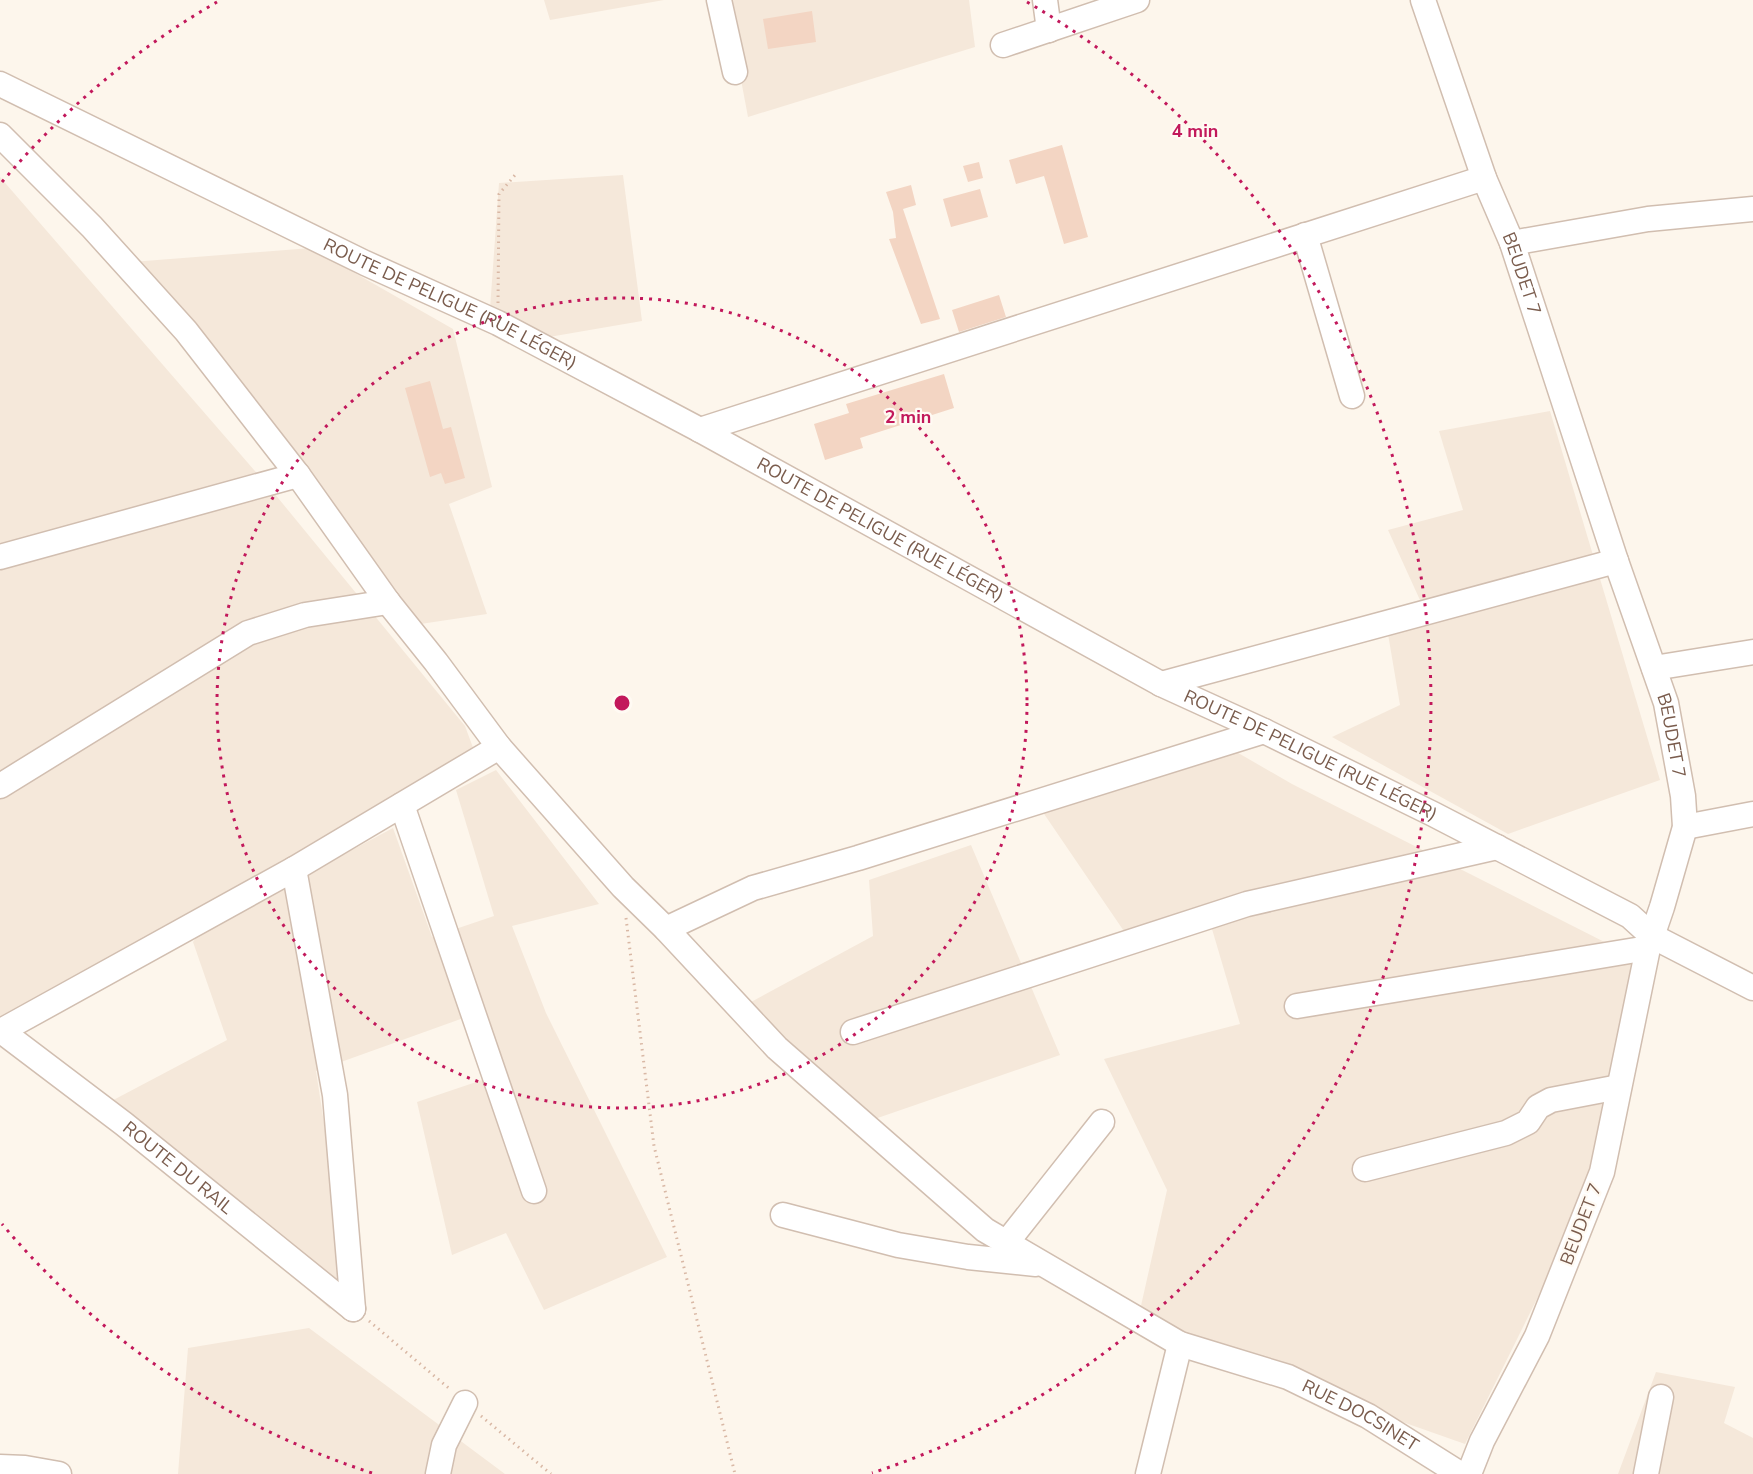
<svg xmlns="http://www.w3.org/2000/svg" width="1753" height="1474" viewBox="0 0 1753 1474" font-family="'Nunito Sans',sans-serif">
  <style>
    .residential { fill: #f5e8da }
    .building { fill: #f3d5c3 }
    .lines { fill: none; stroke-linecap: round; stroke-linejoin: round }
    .minor-casing { stroke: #d1beb0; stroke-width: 27 }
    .path { stroke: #d9b8a5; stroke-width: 3; stroke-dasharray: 1.5 4.5; stroke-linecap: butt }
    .minor { stroke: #fff; stroke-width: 24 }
    .ring { fill: none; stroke: #c2185b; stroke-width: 3; stroke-dasharray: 3 6 }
    .labels { text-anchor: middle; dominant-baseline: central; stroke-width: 4.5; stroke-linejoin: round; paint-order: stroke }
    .street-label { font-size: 18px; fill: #7a5c4d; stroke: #fffaf3 }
    .centre { fill: #c2185b; stroke: #fffaf3; stroke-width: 3 }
    .ring-label { font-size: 18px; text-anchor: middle; font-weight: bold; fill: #c2185b; stroke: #fffaf3; stroke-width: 4.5; stroke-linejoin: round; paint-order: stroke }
  </style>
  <rect width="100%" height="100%" fill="#fdf6ec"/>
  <path class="residential" d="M544,0H664L550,20Z
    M726,0H969L975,47L748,117Z
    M623,175L642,321L549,337L490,309L499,183Z
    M0,177L274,493L465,726L475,753L0,1035Z
    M311,248L453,329L492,487L449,504L487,614L414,625L119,263Z
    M1550,411L1660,780L1508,834L1332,737L1400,705L1388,634L1430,622L1388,530L1463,510L1439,431Z
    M1207,735L1292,784L1640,960L1580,1212L1465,1444L1136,1328L1167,1190L1104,1059L1240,1024L1207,912L1132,943L1038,805Z
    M496,770L599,904L512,926L546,1013L667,1257L544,1310L506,1233L452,1255L417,1102L485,1079L469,1016L316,1071L347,1273L330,1309L102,1106L227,1040L193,942L201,931L393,828L432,937L494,916L456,790Z
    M971,845L1060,1055L866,1122L751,1002L873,936L869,880Z
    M309,1328L505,1474H178L188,1348Z
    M1656,1372L1735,1387L1724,1423L1753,1438V1474H1618Z"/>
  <path class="building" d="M812,11L816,42L768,49L763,19Z
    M1062,145L1088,237L1064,244L1044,176L1016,184L1009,160Z
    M979,162L983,178L968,182L963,166Z
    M911,185L916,205L903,209L940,319L921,324L889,239L896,238L893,212L886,192Z
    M980,189L988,217L951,227L943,199Z
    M999,295L1006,317L959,332L952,310Z
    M944,374L954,408L860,438L863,448L825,460L814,424L849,413L846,404Z
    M430,381L443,429L451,427L465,478L445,484L441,473L430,477L405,388Z"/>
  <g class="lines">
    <g class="minor-casing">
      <g id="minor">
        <path d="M719,0L735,72"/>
        <path d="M1045,0L1049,30"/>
        <path id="s1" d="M1423,0L1484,178L1512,243L1616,561L1666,703L1683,796L1685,827L1662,907L1648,948L1602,1172L1537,1336L1482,1441L1469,1474"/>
        <path d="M1003,45L1137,0"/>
        <path id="s2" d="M0,84L365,263L498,323L700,430L1161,684L1264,731L1433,814L1630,916L1652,936L1753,988"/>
        <path id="s3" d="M0,135L92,227L186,331L298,475L388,602L436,662L499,747L623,887L666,929L777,1048L985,1230L1180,1344L1288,1377L1368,1416L1460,1474"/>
        <path d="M1305,235L1352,396"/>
        <path d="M1512,243L1648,219L1753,209"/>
        <path d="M700,430L1484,178"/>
        <path d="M0,557L298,475"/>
        <path d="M1654,668L1753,652"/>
        <path d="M1161,684L1616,561"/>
        <path d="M0,786L248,633L305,615L388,602"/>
        <path d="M402,805L534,1191"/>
        <path d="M1685,827L1753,814"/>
        <path d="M294,869L335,1095L353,1309"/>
        <path d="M666,929L753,888L858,858L1264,731"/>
        <path d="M1297,1006L1648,948"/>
        <path id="s4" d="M0,1030L124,1124L353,1309"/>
        <path d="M1,1031L294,869L499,747"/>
        <path d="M853,1032L1247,904L1497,847"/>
        <path d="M1365,1169L1506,1133L1528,1122L1538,1107L1551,1100L1619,1087"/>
        <path d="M783,1215L898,1245L968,1257L1036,1264"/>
        <path d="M1007,1242L1102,1122"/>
        <path d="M0,1467L25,1468L59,1474"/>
        <path d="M438,1474L444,1445L465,1403"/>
        <path d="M1148,1474L1180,1344"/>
        <path d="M1646,1474L1661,1397"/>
      </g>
    </g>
    <path class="path" d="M498,303L499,194L515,175
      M626,918L654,1146L735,1474
      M369,1321L451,1390
      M481,1416L551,1474"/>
    <use href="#minor" class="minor"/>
  </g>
  <g class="ring">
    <circle cx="622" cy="703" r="405"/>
    <path d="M372 1473A810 810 0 0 1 2 1224M2 182A810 810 0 0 1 217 2M1027 2A810 810 0 0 1 872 1473"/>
  </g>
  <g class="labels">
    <g class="street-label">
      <text stroke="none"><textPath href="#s1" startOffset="291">BEUDET 7</textPath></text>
      <text stroke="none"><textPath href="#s2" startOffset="501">ROUTE DE PELIGUE (RUE LÉGER)</textPath></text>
      <text stroke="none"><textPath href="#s2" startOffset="987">ROUTE DE PELIGUE (RUE LÉGER)</textPath></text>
      <text stroke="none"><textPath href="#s1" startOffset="777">BEUDET 7</textPath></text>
      <text stroke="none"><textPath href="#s2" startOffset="1473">ROUTE DE PELIGUE (RUE LÉGER)</textPath></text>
      <text stroke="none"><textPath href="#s4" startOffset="225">ROUTE DU RAIL</textPath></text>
      <text transform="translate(1581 1224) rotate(-69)">BEUDET 7</text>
      <text stroke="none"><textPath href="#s3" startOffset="1898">RUE DOCSINET</textPath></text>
    </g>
  </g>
  <circle cx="622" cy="703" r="9" class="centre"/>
  <g class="ring-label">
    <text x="1195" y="137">4 min</text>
    <text x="908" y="423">2 min</text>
  </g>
</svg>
